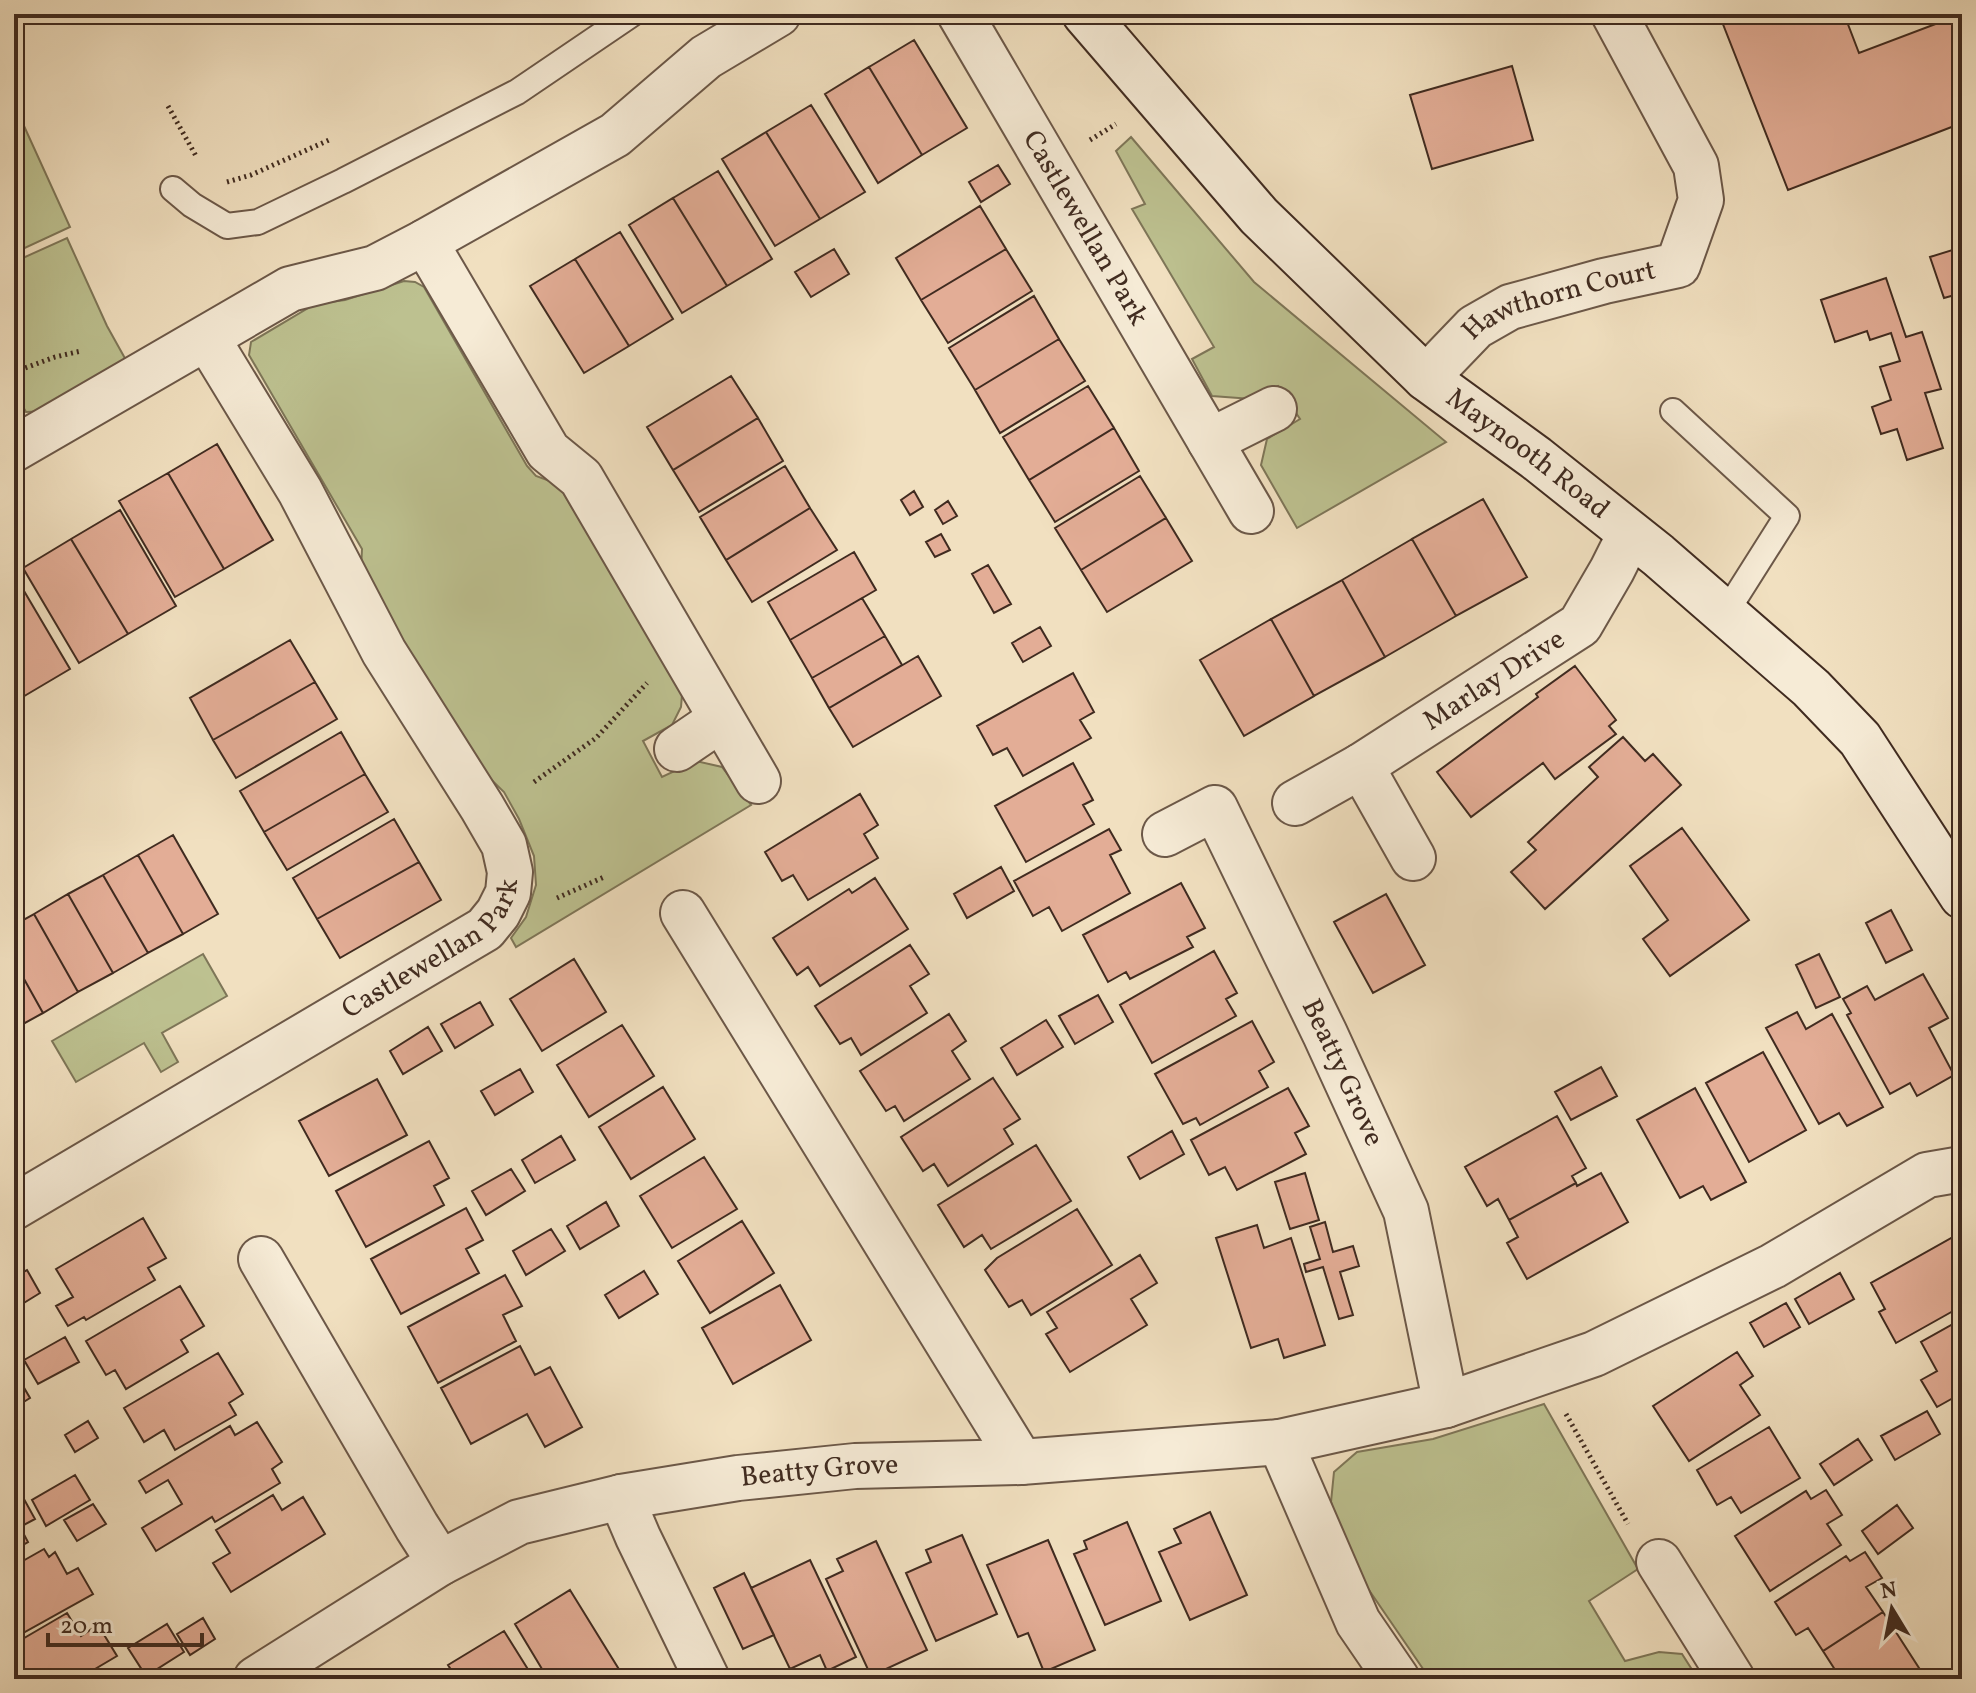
<svg xmlns="http://www.w3.org/2000/svg" width="1976" height="1693" viewBox="0 0 1976 1693" font-family="Vollkorn,serif">
  <style>
    .green { fill: #bdc190; stroke: #7e7658; stroke-width: 2 }
    .building { fill: #e3ad96; stroke: #402b20; stroke-width: 2 }
    .lines { fill: none; stroke-linecap: round; stroke-linejoin: round }
    .lane-casing { stroke: #6c5848; stroke-width: 28 }
    .street-casing { stroke: #6c5848; stroke-width: 48 }
    .secondary-casing { stroke: #402b20; stroke-width: 48 }
    .path { stroke: #402b20; stroke-width: 5; stroke-dasharray: 2 4; stroke-linecap: butt }
    .lane { stroke: #f6ebd6; stroke-width: 24 }
    .street { stroke: #f6ebd6; stroke-width: 44 }
    .secondary { stroke: #f6ebd6; stroke-width: 44 }
    .labels { text-anchor: middle; dominant-baseline: central; stroke-width: 8; stroke-linejoin: round; paint-order: stroke }
    .street-label { font-size: 28px; fill: #402b20; stroke: #f6ebd6 }
  </style>
  <rect width="100%" height="100%" fill="#f1e0c0"/>
  <filter id="stains"><feTurbulence type="fractalNoise" baseFrequency=".0025" numOctaves="4"/><feColorMatrix values="0 0 0 0 .2 0 0 0 0 .09 0 0 0 0 .02 0 0 0 .5 -.17"/></filter>
  <radialGradient id="worn" r=".72"><stop offset=".6" stop-color="#630" stop-opacity="0"/><stop offset="1" stop-color="#630" stop-opacity=".3"/></radialGradient>
  <path class="green" d="M14,104L70,227L14,253Z
    M1131,137L1254,282L1446,442L1297,528L1261,465L1267,439L1300,419L1278,386L1252,399L1212,396L1192,359L1214,347L1132,209L1145,204L1116,151Z
    M67,238L107,326L127,362L47,411L26,412L14,391V262Z
    M404,281L415,282L424,287L527,466L536,476L558,484L661,655L682,695L681,707L672,725L643,741L662,777L696,761L722,767L751,805L516,947L511,938L526,917L536,885L534,856L519,819L504,792L467,756L361,570L362,549L249,355L251,342L315,304L345,300Z
    M203,954L227,996L162,1033L178,1062L161,1072L144,1043L76,1082L52,1041Z
    M1544,1404L1638,1569L1589,1601L1625,1661L1659,1652L1682,1654L1698,1679H1430L1347,1558L1331,1502L1334,1472L1357,1452L1433,1439Z"/>
  <path class="building" d="M1719,14H1844L1859,53L1962,14V123L1788,190Z
    M914,40L967,128L922,155L869,67Z
    M1512,66L1533,140L1432,169L1410,95Z
    M869,67L922,155L878,183L825,94Z
    M811,105L865,192L820,219L766,132Z
    M766,132L820,219L775,246L722,159Z
    M998,165L1010,184L981,202L969,182Z
    M718,171L772,259L727,286L673,198Z
    M673,198L727,286L682,313L629,225Z
    M980,206L1006,249L921,300L896,258Z
    M620,232L673,319L629,346L575,259Z
    M1962,247V293L1944,298L1930,257Z
    M834,249L849,274L811,297L795,272Z
    M1006,249L1032,291L948,343L921,300Z
    M575,259L629,346L584,373L530,286Z
    M1886,278L1906,337L1922,332L1941,389L1925,393L1943,448L1907,460L1897,429L1881,434L1872,407L1891,400L1880,367L1900,361L1891,333L1870,340L1867,331L1835,342L1821,300Z
    M1034,296L1059,339L975,390L949,348Z
    M1059,339L1085,381L1000,433L975,390Z
    M731,376L758,418L673,470L647,427Z
    M1088,386L1114,428L1029,480L1003,437Z
    M758,418L783,461L699,512L673,470Z
    M1114,428L1139,471L1055,522L1029,480Z
    M217,444L273,540L224,569L168,473Z
    M785,466L810,508L726,560L700,517Z
    M168,473L224,569L175,597L119,501Z
    M1140,476L1166,518L1081,570L1055,528Z
    M914,491L923,507L910,515L901,500Z
    M1483,499L1527,577L1456,616L1412,539Z
    M948,501L957,516L943,524L935,510Z
    M810,508L837,550L752,602L726,560Z
    M120,510L176,606L128,634L71,539Z
    M1166,518L1192,561L1107,612L1081,570Z
    M941,534L950,550L935,557L926,542Z
    M71,539L128,634L79,663L23,568Z
    M1412,539L1456,616L1385,657L1342,580Z
    M854,552L876,590L790,640L768,602Z
    M988,565L1011,604L994,613L972,574Z
    M14,574L70,669L21,698L14,686Z
    M1342,580L1385,657L1314,696L1271,619Z
    M862,598L885,636L812,678L790,640Z
    M1271,619L1314,696L1244,736L1200,660Z
    M1040,627L1051,646L1023,662L1012,643Z
    M885,636L902,665L829,708L812,678Z
    M290,640L315,682L213,740L190,698Z
    M918,656L941,696L853,747L829,708Z
    M1575,666L1616,720L1609,726L1616,734L1555,779L1543,763L1471,817L1437,772L1538,697L1536,694Z
    M1073,673L1094,712L1080,720L1091,738L1023,776L1007,748L993,755L977,726Z
    M315,682L337,719L236,778L213,740Z
    M341,732L365,774L264,832L240,791Z
    M1623,737L1645,761L1653,754L1681,785L1545,909L1511,872L1536,850L1528,842L1598,777L1589,767Z
    M1073,763L1093,800L1083,805L1094,824L1026,862L995,806Z
    M365,774L388,812L287,870L264,832Z
    M860,794L878,825L864,834L878,858L808,900L793,875L782,881L765,852Z
    M394,819L419,862L317,919L293,878Z
    M1682,828L1749,920L1670,976L1643,939L1668,920L1630,866Z
    M1109,829L1121,850L1110,855L1130,893L1062,931L1049,907L1033,916L1014,881Z
    M173,835L218,914L183,934L138,855Z
    M138,855L183,934L148,953L103,875Z
    M419,862L441,900L340,958L317,919Z
    M1001,867L1014,891L967,918L954,894Z
    M103,875L148,953L113,973L68,894Z
    M875,878L908,929L820,986L808,967L797,975L773,938L849,889L852,893Z
    M1181,883L1205,928L1187,937L1193,947L1130,979L1126,972L1108,982L1083,935Z
    M68,894L113,973L78,992L34,914Z
    M1386,894L1425,965L1373,993L1334,922Z
    M1891,910L1912,950L1886,963L1866,923Z
    M34,914L78,992L43,1013L14,961V925Z
    M910,945L929,974L910,986L927,1013L861,1055L851,1038L840,1044L815,1006Z
    M1214,951L1237,993L1226,999L1236,1016L1152,1063L1120,1005Z
    M1819,954L1840,997L1816,1008L1796,965Z
    M574,959L606,1012L542,1051L510,999Z
    M14,961L43,1013L14,1029Z
    M1923,974L1948,1018L1929,1028L1954,1075L1917,1096L1910,1083L1890,1094L1847,1015L1851,1013L1843,999L1867,986L1875,1000Z
    M1098,995L1113,1022L1075,1044L1059,1016Z
    M480,1002L493,1025L455,1048L441,1024Z
    M1797,1012L1806,1029L1832,1014L1883,1107L1847,1126L1839,1113L1819,1124L1766,1028Z
    M949,1014L966,1041L952,1051L970,1079L904,1121L895,1106L886,1111L860,1071Z
    M1046,1020L1063,1047L1017,1075L1001,1048Z
    M1252,1021L1274,1062L1259,1071L1268,1087L1200,1125L1196,1118L1183,1124L1155,1074Z
    M622,1025L654,1076L589,1117L557,1065Z
    M428,1027L442,1051L403,1074L390,1051Z
    M1763,1052L1806,1130L1749,1162L1706,1083Z
    M1601,1067L1617,1096L1571,1120L1555,1092Z
    M520,1069L533,1092L495,1115L481,1091Z
    M993,1078L1020,1119L1004,1129L1013,1144L948,1186L934,1164L923,1171L901,1137Z
    M377,1079L407,1135L329,1176L299,1121Z
    M663,1087L695,1139L631,1179L599,1127Z
    M1288,1088L1309,1126L1295,1133L1306,1154L1237,1190L1225,1167L1209,1175L1191,1140Z
    M1695,1088L1746,1182L1711,1200L1703,1186L1680,1198L1637,1120Z
    M1557,1116L1586,1168L1572,1176L1576,1183L1509,1220L1498,1199L1487,1206L1465,1167Z
    M1172,1131L1184,1154L1140,1179L1128,1157Z
    M561,1136L575,1160L535,1183L522,1160Z
    M429,1141L449,1178L434,1186L444,1205L366,1247L336,1191Z
    M1036,1145L1071,1201L991,1249L982,1235L964,1247L938,1205Z
    M704,1157L737,1209L672,1248L640,1196Z
    M511,1169L525,1191L486,1215L472,1191Z
    M1305,1173L1319,1220L1290,1229L1275,1182Z
    M1601,1173L1628,1222L1527,1279L1507,1243L1518,1237L1509,1220L1576,1183L1577,1186Z
    M606,1202L619,1226L580,1249L567,1226Z
    M466,1208L483,1240L466,1249L479,1273L401,1314L371,1259Z
    M1077,1209L1112,1265L1031,1315L1022,1300L1009,1307L985,1270L997,1258Z
    M143,1218L166,1258L148,1268L155,1280L86,1320L84,1317L68,1326L56,1306L73,1297L56,1269Z
    M742,1221L774,1273L710,1313L678,1261Z
    M1325,1222L1333,1252L1353,1246L1359,1266L1340,1272L1353,1315L1339,1319L1323,1267L1306,1272L1304,1264L1320,1259L1310,1227Z
    M1257,1225L1264,1248L1291,1238L1325,1345L1284,1358L1278,1339L1251,1348L1216,1238Z
    M551,1229L565,1251L526,1275L513,1251Z
    M1962,1232V1306L1896,1343L1879,1312L1885,1309L1871,1283Z
    M1140,1255L1157,1283L1131,1299L1147,1325L1070,1372L1046,1334L1057,1328L1047,1312Z
    M27,1270L40,1293L14,1309V1277Z
    M644,1271L658,1294L619,1318L605,1295Z
    M1840,1273L1854,1299L1809,1324L1795,1299Z
    M505,1275L522,1306L503,1315L516,1341L438,1383L408,1327Z
    M780,1285L811,1340L733,1384L702,1328Z
    M180,1286L204,1326L181,1340L188,1352L126,1389L115,1370L106,1375L86,1341Z
    M1786,1303L1800,1327L1764,1347L1750,1323Z
    M1962,1319V1393L1937,1407L1921,1380L1937,1371L1921,1342Z
    M65,1337L79,1362L38,1384L24,1360Z
    M520,1346L535,1375L550,1367L582,1427L545,1447L527,1414L471,1444L441,1388Z
    M1737,1352L1753,1376L1740,1385L1760,1415L1689,1461L1653,1406Z
    M218,1353L243,1394L229,1403L236,1415L175,1450L164,1430L144,1442L124,1408Z
    M16,1374L30,1398L14,1408V1375Z
    M1927,1411L1940,1434L1895,1460L1881,1436Z
    M88,1421L98,1438L75,1452L65,1435Z
    M257,1422L282,1462L272,1469L280,1483L215,1522L212,1517L156,1551L142,1528L182,1504L168,1480L146,1493L139,1481L230,1426L235,1435Z
    M1769,1427L1800,1478L1741,1513L1731,1497L1717,1505L1697,1470Z
    M1858,1439L1872,1460L1834,1485L1820,1464Z
    M75,1475L90,1500L46,1526L32,1500Z
    M14,1481L35,1519L20,1527L28,1542L14,1550Z
    M1826,1490L1842,1515L1827,1524L1841,1545L1770,1591L1735,1536L1806,1491L1811,1499Z
    M273,1495L282,1510L303,1497L325,1534L231,1592L213,1563L230,1553L216,1530Z
    M93,1504L106,1524L77,1541L64,1520Z
    M1897,1505L1913,1528L1878,1554L1862,1531Z
    M1210,1512L1247,1595L1190,1620L1159,1552L1181,1543L1174,1529Z
    M1127,1522L1161,1601L1105,1625L1074,1554L1087,1549L1084,1541Z
    M962,1535L997,1614L936,1641L906,1573L931,1562L926,1550Z
    M1048,1540L1095,1650L1044,1672L1028,1633L1018,1637L987,1565Z
    M876,1541L927,1650L871,1676L826,1579L843,1571L837,1559Z
    M44,1549L49,1557L55,1552L67,1574L78,1568L93,1594L14,1638V1566Z
    M1865,1552L1882,1578L1866,1587L1883,1612L1823,1651L1808,1628L1796,1635L1775,1602L1846,1556L1850,1561Z
    M810,1560L856,1657L827,1671L820,1655L790,1669L751,1588Z
    M744,1573L774,1635L743,1649L714,1588Z
    M570,1590L620,1671L607,1679H581L579,1677L575,1679H548L515,1624Z
    M1883,1612L1919,1668L1901,1679H1835L1839,1676L1823,1651Z
    M67,1613L81,1636L98,1625L117,1656L78,1679H14V1644Z
    M203,1618L215,1639L190,1655L177,1634Z
    M167,1624L184,1652L146,1676L128,1648Z
    M504,1631L534,1679H457L448,1665Z
    M432,1671L437,1679H420Z"/>
  <g class="lines">
    <g class="lane-casing">
      <path id="lane" d="M173,189L192,205L227,226L258,222L343,181L517,92L632,14
        M1673,411L1787,516L1725,614"/>
    </g>
    <g class="street-casing">
      <g id="street">
        <path id="s1" d="M960,14L1251,511"/>
        <path d="M425,242L548,451L581,478L758,781"/>
        <path id="s2" d="M1426,378L1475,327L1510,307L1604,281L1678,265L1701,200L1696,166L1614,14"/>
        <path d="M1210,441L1274,409"/>
        <path d="M14,449L290,289L375,268L425,242L615,135L706,57L778,14"/>
        <path d="M677,749L721,719"/>
        <path d="M1361,766L1413,858"/>
        <path id="s3" d="M1295,803L1361,766L1580,625L1612,570L1630,534"/>
        <path id="s4" d="M1165,834L1215,808L1325,1034L1406,1211L1446,1405L1280,1442"/>
        <path d="M683,913L1021,1462"/>
        <path id="s5" d="M14,1207L485,929L498,913L508,893L510,872L504,845L482,807L384,652L300,491L207,338"/>
        <path d="M261,1259L417,1527L440,1563"/>
        <path d="M1446,1405L1594,1354L1773,1266L1927,1175L1962,1169"/>
        <path d="M621,1497L638,1537L707,1679"/>
        <path d="M1659,1562L1732,1679"/>
        <path id="s6" d="M256,1679L440,1563L519,1522L621,1497L738,1478L855,1466L1021,1462L1280,1442L1358,1622L1397,1679"/>
      </g>
    </g>
    <g class="secondary-casing">
      <g id="secondary">
        <path id="s7" d="M1085,14L1259,216L1426,378L1536,458L1658,555L1811,688L1860,739L1962,896"/>
      </g>
    </g>
    <path class="path" d="M168,106L196,156
      M1090,140L1116,124
      M227,182L251,175L329,140
      M14,372L55,357L81,351
      M534,782L596,738L647,683
      M557,898L604,877
      M1566,1414L1628,1524"/>
    <use href="#lane" class="lane"/>
    <use href="#street" class="street"/>
    <use href="#secondary" class="secondary"/>
  </g>
  <g class="labels">
    <g class="street-label">
      <text stroke="none"><textPath href="#s1" startOffset="248">Castlewellan Park</textPath></text>
      <text stroke="none"><textPath href="#s2" startOffset="160">Hawthorn Court</textPath></text>
      <text stroke="none"><textPath href="#s7" startOffset="626">Maynooth Road</textPath></text>
      <text stroke="none"><textPath href="#s3" startOffset="234">Marlay Drive</textPath></text>
      <text stroke="none"><textPath href="#s5" startOffset="494">Castlewellan Park</textPath></text>
      <text stroke="none"><textPath href="#s4" startOffset="350">Beatty Grove</textPath></text>
      <text stroke="none"><textPath href="#s6" startOffset="612">Beatty Grove</textPath></text>
    </g>
  </g>
  <rect width="1976" height="1693" fill="none" stroke="#f1e0c0" stroke-width="48"/>
  <rect x="16" y="16" width="1944" height="1661" fill="none" stroke="#402b20" stroke-width="4"/>
  <rect x="24" y="24" width="1928" height="1645" fill="none" stroke="#402b20" stroke-width="2"/>
  <g transform="translate(1892 1609) rotate(350)" stroke="#f6ebd6" stroke-width="6" paint-order="stroke">
  <path d="M0-6L14 30L0 20L-14 30Z" fill="#402b20"/>
  <text y="-12" font-size="22" font-weight="bold" text-anchor="middle" fill="#402b20">N</text>
  </g>
  <path d="M48 1633v12h154v-12" fill="none" stroke="#402b20" stroke-width="4"/>
  <text x="60" y="1633" font-size="24" fill="#402b20" stroke="#f6ebd6" stroke-width="6" paint-order="stroke">20 m</text>
  <rect width="100%" height="100%" filter="url(#stains)"/>
  <rect width="100%" height="100%" fill="url(#worn)"/>
</svg>
